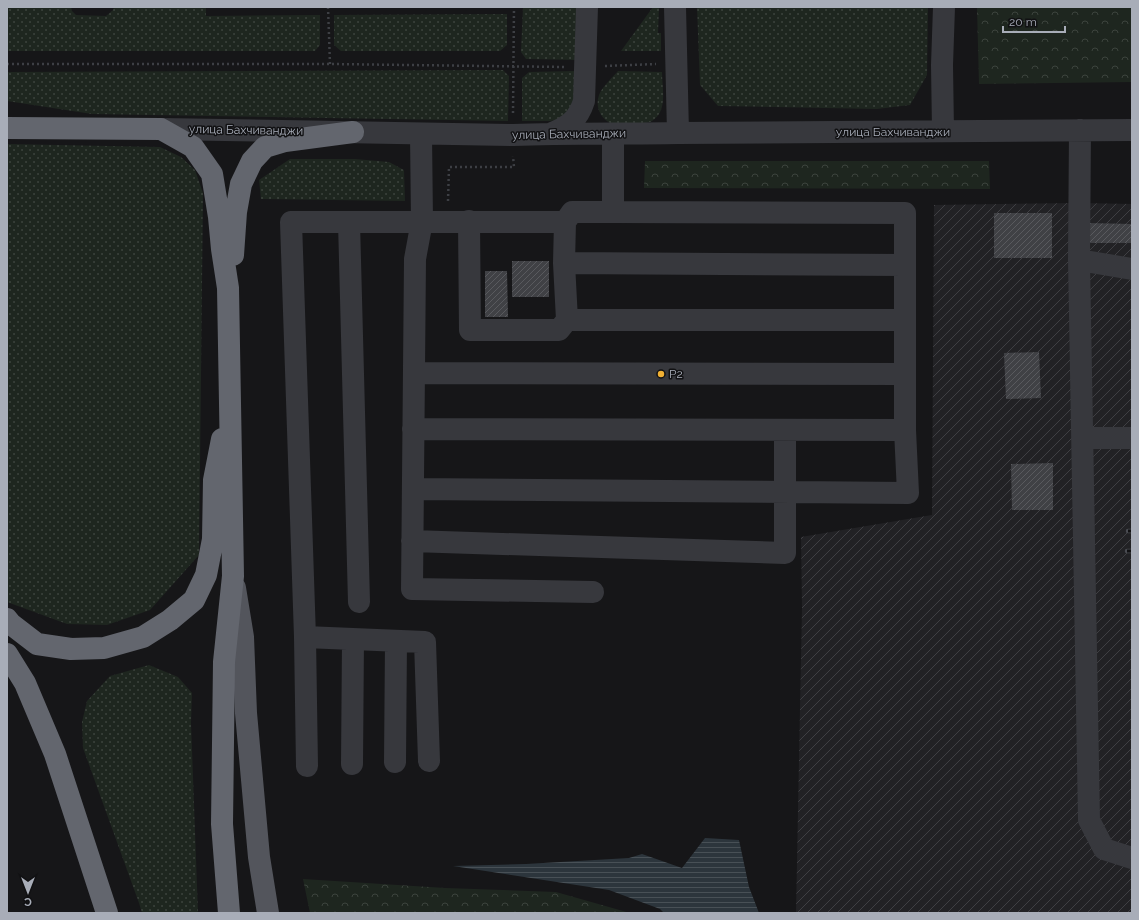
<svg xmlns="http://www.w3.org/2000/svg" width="1139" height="920" viewBox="0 0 1139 920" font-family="Raleway,sans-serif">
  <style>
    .industrial { fill: url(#industrial-furrows) }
    .grass { fill: url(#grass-dots) }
    .forest { fill: url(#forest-crowns) }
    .water { fill: url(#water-rules) }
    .building { fill: url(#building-hatch) }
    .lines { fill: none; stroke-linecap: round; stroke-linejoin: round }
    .path { stroke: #3d3f44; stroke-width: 2.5; stroke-dasharray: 2 3; stroke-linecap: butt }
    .minor { stroke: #37383d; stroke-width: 22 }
    .major { stroke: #53555c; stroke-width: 22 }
    .highway { stroke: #63666e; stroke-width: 22 }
    .rail-casing { stroke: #4a4c52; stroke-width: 4.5 }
    .rail { stroke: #111113; stroke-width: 3; stroke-dasharray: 9; stroke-linecap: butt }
    .poi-dot { fill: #f2b134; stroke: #111113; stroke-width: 1.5 }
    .labels { text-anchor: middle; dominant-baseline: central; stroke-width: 3; stroke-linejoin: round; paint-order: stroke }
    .street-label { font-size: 12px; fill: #a8adb8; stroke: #111113 }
    .poi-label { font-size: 12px; fill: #a8adb8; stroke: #111113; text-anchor: start }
  </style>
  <defs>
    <pattern id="industrial-furrows" width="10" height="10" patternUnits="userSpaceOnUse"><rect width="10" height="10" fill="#222225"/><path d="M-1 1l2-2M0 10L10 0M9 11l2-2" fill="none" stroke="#3f3f43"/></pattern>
    <pattern id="grass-dots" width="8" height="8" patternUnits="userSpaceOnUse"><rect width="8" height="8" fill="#1e261f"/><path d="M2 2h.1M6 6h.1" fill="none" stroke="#3c433d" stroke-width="1.8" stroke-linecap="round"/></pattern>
    <pattern id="forest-crowns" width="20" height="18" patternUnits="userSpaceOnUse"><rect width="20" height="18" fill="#1e261f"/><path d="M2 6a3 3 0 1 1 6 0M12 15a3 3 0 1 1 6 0" fill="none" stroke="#3c433d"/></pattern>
    <pattern id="water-rules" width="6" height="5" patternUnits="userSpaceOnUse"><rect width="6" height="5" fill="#2c353c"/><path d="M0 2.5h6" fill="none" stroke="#485056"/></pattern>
    <pattern id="building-hatch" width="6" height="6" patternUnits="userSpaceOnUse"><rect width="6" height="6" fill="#404145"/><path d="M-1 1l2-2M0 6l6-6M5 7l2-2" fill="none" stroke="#595a5e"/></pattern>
  </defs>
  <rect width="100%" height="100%" fill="#161618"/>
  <path class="industrial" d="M1079,203L1132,204V913H796L802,608L801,537L932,515L934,205Z"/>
  <path class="grass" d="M7,7H71L72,11L76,15L106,16L113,10L114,7H206V16L320,15V45L315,51H7Z
    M523,7H578L577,60L526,59L521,52Z
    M653,7H663L659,8L658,33H661V51H621Z
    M697,7H928L927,75L910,105L877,109L718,106L700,85Z
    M507,14V45L500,51H341L334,45V15Z
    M503,70L509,76L508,121L92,114L7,101V72Z
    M577,71V94L572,106L562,119L550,121H522V78L529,72Z
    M618,71L662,72C662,85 666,103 659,114C657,117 653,121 650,122C643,124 616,126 610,123C600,118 595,106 599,95C602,87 612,78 618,71Z
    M7,144L160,147L181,157L195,170L203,193L199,555L150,610L107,625L67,624L7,602Z
    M290,159H355L389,162L404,170L405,201L261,199L259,180Z
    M149,665L178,677L192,693L191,723L198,913H142L139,903L83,748L82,722L87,701L110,676Z"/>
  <path class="forest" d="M977,7H1132V82L979,84Z
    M645,161H989L990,189L644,188Z
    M303,879L445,888L556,892L630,913H310Z"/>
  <path class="water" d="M705,838L739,840L749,887L759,913H664L660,909L609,890L453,866L526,864L629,858L642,854L682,868Z"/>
  <path class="building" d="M994,213H1052V258H994Z
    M1087,223L1132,224V243H1087Z
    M512,261H549V297H512Z
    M485,271H507L508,317H485Z
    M1039,352L1041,398L1006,399L1004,353Z
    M1053,463V510H1012L1011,464Z"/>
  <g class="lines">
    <path class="path" d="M328,7L330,64
      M7,64H330L564,67
      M605,66L656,64
      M513,113L514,7
      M448,201L449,167H514L513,156"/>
    <path class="minor" d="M675,7L678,133
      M161,129L513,135C568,133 623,134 678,133L1132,130
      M1080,130L1079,260L1089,820L1104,849L1132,858
      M943,131L942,65L944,7
      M421,134L422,221L415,259L412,589L593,592
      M550,134C568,127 578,120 584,101L587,7
      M469,221L470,330H559L567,320L564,263L565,222L572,212H613V134
      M349,222L359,602
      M1079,260L1132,269
      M564,263L905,265
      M567,320H905
      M414,373L905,374
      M413,429L905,430
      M1083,438H1132
      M413,489L908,493L905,430V213L613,212
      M412,541L785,553V430
      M305,637L307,766
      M429,761L425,642L305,637L291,222H565
      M395,762L396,641
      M352,764L353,639"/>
    <path class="major" d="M235,588L243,637L246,713L259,857L268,913"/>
    <path class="highway" d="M7,128L161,129L193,147L212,174L219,217L222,249L228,288L233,576L224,662L222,824L229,913
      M233,255L236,212L241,184L252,161L265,147L285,141L353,132
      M7,619L11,624L37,644L71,649L104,648L143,637L170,620L194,600L206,575L213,539L214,480L222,439
      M7,654L25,683L55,754L107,913"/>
    <g class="rail-casing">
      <path id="rail" d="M1128,531H1132
        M1127,551H1132"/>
    </g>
    <use href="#rail" class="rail"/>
  </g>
  <circle class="poi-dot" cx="661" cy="374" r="4"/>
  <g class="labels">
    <g class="street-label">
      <text transform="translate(246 130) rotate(1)">улица Бахчиванджи</text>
      <text x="893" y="132">улица Бахчиванджи</text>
      <text transform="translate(569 134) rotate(-1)">улица Бахчиванджи</text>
    </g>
    <g class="poi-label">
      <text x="669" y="374">P2</text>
    </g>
  </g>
  <rect width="1139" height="920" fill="none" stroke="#a8adb8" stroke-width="16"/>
  <g transform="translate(28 892) rotate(180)" stroke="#111113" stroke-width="3" paint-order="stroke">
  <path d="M0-3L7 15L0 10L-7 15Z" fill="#a8adb8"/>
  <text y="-6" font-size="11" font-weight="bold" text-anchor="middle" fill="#a8adb8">С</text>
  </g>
  <path d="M1003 26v6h62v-6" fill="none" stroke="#a8adb8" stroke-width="2"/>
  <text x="1009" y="26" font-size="12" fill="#a8adb8" stroke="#111113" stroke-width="3" paint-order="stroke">20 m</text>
</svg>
